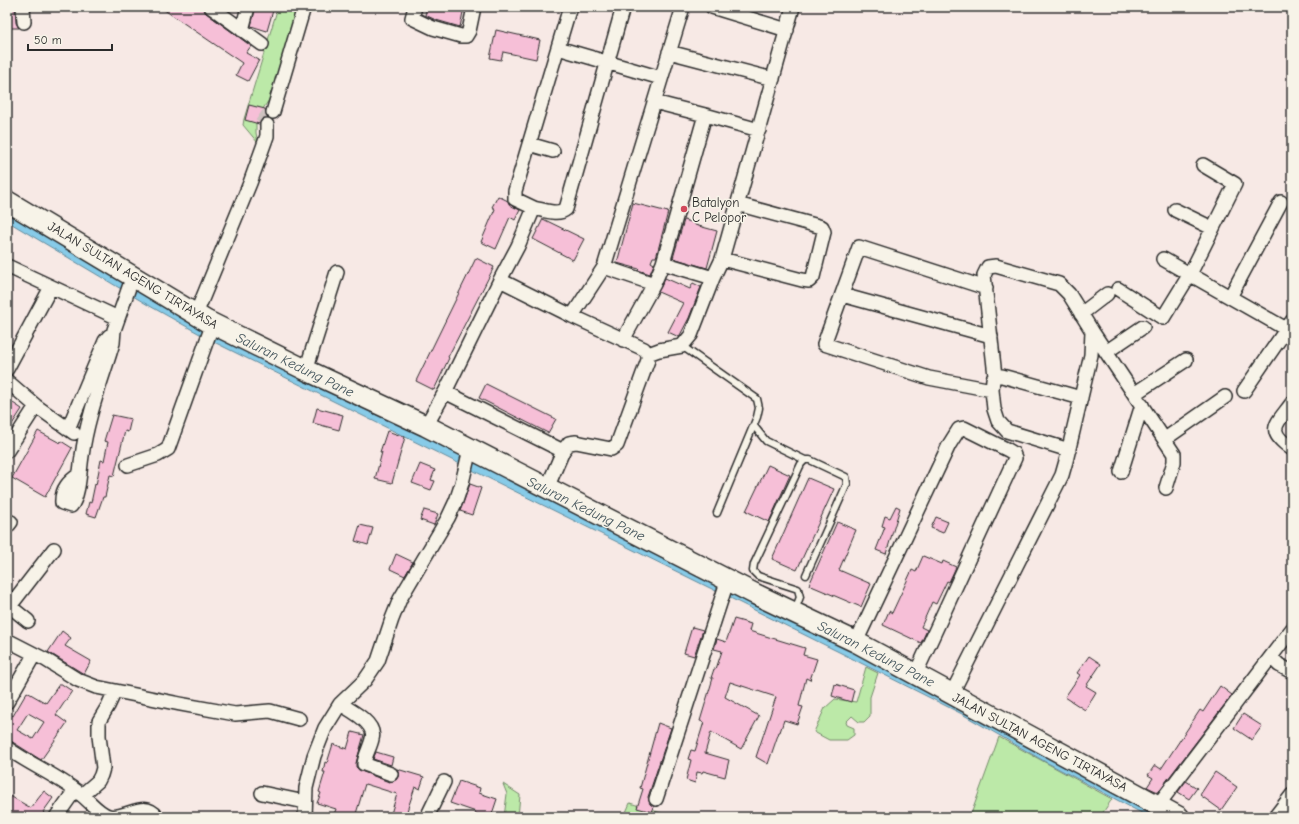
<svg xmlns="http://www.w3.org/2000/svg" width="1299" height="824" viewBox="0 0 1299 824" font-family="'Comic Neue',sans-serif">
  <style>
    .green { fill: #bce9a8; stroke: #748a6a }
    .water { fill: #87cbe8; stroke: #628b9c }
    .building { fill: #f6bfd7; stroke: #2b2b2b; fill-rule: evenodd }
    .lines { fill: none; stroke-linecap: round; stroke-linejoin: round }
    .minor-tunnel { stroke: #cec3c0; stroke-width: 13; stroke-dasharray: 13 6; stroke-linecap: butt }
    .service-casing { stroke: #2b2b2b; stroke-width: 9 }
    .minor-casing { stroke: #2b2b2b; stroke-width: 16 }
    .primary-casing { stroke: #2b2b2b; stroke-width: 23 }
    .service { stroke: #f7f3e8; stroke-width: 6 }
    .minor { stroke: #f7f3e8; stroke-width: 13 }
    .primary { stroke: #f7f3e8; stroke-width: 20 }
    .poi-dot { fill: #d1495b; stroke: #f7f3e8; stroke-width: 1.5 }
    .labels { text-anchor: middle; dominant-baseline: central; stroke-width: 3; stroke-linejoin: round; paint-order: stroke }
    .poi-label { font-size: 13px; fill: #2b2b2b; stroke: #f7f3e8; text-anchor: start }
    .street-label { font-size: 13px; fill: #2b2b2b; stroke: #f7f3e8 }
    .water-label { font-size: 14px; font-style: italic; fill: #42535a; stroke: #f7f3e8 }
  </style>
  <rect width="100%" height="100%" fill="#f7e9e5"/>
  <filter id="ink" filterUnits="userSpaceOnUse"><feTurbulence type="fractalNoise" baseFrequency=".025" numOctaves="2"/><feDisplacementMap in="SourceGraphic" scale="8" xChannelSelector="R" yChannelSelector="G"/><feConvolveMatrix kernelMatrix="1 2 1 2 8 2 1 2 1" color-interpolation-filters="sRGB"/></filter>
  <g filter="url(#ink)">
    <path class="green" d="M278,7H298L271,97L256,119V133L258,143L243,125L244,119Z
      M866,667L878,673L870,697V716L864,722H859L852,716L846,722L847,725L854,728V735L847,740H829L814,732L825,708L835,699L856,702Z
      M999,737L1112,799L1100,817H970Z
      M503,784L520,795L518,817H504L507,794Z
      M630,803L673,817H624Z"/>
    <path class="water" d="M7,211L426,436L845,646L1167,817H1149L1044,761L962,714L841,653L216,343L148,305L7,221Z"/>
    <path class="building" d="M7,7H15L16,23L19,28H7Z
      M160,7H200L206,13L251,46L246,53L259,60L248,81L236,75L242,63Z
      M256,7H274L267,31L251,26Z
      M427,7H464L460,27L436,20L425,15Z
      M496,30L540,40L536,59L503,52L501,60L490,58Z
      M249,105L265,109L267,117L263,118L259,124L245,120Z
      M498,196L508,201L512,206L520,210L515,220L510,217L496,249L481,242L495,209L492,207Z
      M633,203L668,212L657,254L656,257H653L651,262L654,264L650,274L638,270L639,269L617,263Z
      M543,219L584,239L573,260L533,239Z
      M684,220L695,223V225L717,231L707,268L673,258Z
      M476,258L494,267L448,357L449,358L434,390L416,381Z
      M665,278L690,289L693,283L701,287L689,318L679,337L668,332L683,303L658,292Z
      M486,384L556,419L548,433L479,398Z
      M7,399L22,409L7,432Z
      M317,408L343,415L339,430L313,423Z
      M112,415L131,419L128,432L125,431L114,476L110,475L105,497H103L96,517L86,514L89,502L91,503L95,484L96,485L101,460L104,461L108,442L104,441Z
      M38,431L60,443L61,441L72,448L45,497L12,478Z
      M387,431L405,437L392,483L375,479L382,452H380Z
      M420,464L435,470L431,480L435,481L431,490L412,483Z
      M768,465L790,475L769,522L746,511Z
      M808,478L834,489L797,570L772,559Z
      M470,484L481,488L472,515L460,511Z
      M896,506L900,508L886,554L876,550L885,527L882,526L885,516L890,518Z
      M424,510L438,514L434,525L420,520Z
      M936,517L948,522L943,533L931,528Z
      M837,522L856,530L839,570L871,584L861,607L809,585Z
      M360,525L373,528L368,545L355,541Z
      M396,554L413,562L405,576L390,569Z
      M923,556L942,564L943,561L956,567L949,582L947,581L936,604L932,602L921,627L927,630L921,643L883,625L889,611L892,613L912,570L916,572Z
      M734,619L751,624L749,631L805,648L803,655L817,659L810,680L806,678L799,706L803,707L797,724L784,720L780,732H779L768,764L756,757L776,697L730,682L725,697L759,716L741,749L711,732L705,753L729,760L725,777L703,771L702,773L697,772L695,783L686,780L691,760L688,759L691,750L695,751L704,722L700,721L713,678H711L714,669H716L722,651L714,649L717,639L726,642Z
      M692,627L703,630L694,656L684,653Z
      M62,631L71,638L65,646L91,661L84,674L48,652Z
      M1089,656L1101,664L1086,686L1096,692L1085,710L1065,697L1080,675L1077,673Z
      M60,683L72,691L56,715L67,723L41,760L11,741L7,740V712L13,716L27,692L46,703ZM28,713L44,722L33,739L17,730Z
      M835,684L854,690L851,702L832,696Z
      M1220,686L1232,695L1158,792L1147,787L1153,778L1148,775L1155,765L1161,769L1200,710L1203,712Z
      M1243,714L1262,726L1252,740L1234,728Z
      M658,723L671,728L648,797L650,804L654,807L652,812L637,808L643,789L640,788Z
      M352,732L364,735L356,763V767L361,771L389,782L396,780L398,777L399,773L397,769L424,777L420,789L415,787L405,817H390L397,794L365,784L355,817H333L336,809L317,803L321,793L319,792L325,772H323L325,762L327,763L333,744L347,749Z
      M376,752L393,757L391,765L373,759Z
      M1215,772L1237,787L1221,810L1200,795Z
      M459,781L480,788L479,793L497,799L491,817H474L476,812L450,803Z
      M1186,781L1197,788L1189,799L1178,792Z
      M44,791L53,798L43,812L48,817H7V802L10,796L31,808Z"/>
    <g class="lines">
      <path class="minor-tunnel" d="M261,124L270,111"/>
      <g class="service-casing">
        <path id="service" d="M682,346L757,399L759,408L757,417L717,513
          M754,426L766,441L805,460
          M795,610L800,597L798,589L758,576L753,571L754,564L801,464L805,460H810L846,477L847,484L806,575"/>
      </g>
      <g class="minor-casing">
        <path id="minor" d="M23,7L24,22
          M211,7L262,44
          M415,7L412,18L433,28L461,36H466L469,31L474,7
          M712,7L787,30
          M242,30L248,7
          M558,48L661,78
          M669,52L773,79
          M273,112L304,7
          M705,115L759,130
          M529,144L553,151
          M534,208C544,210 558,216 566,209L623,7
          M1175,210L1212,228
          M722,259L802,280L809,281L813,277L824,232L822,227L737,204
          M1163,259L1286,329
          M663,263L713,278L722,259L793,7
          M7,266L118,318
          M604,267L654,284L663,263L705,115L654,102
          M500,280L572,316L644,349L648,354V360L617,445L611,449L576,442L569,443L563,451L547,488
          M986,288L859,247L824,344L929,378L992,390
          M1118,289L1163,318L1190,274L1235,184L1203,165
          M842,295L991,336
          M1230,297L1281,202
          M196,314L250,183L267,136V125
          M1081,314L1107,294
          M572,316L604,267L683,7
          M1092,331L1174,454V462L1166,488
          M623,340L654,284
          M1106,352L1143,327
          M648,354L659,350L682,346L691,335L713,278
          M7,369L51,287
          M306,370L337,272
          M7,381L36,406L74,433
          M1244,391L1292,321
          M445,392L563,451
          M1134,394L1186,360
          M1292,403C1276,425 1265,430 1292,449
          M426,426L445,392L500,280L518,246L534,208L515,199V191L570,7
          M68,429L105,341L109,336
          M1165,439L1225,397
          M1069,450L1007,431L998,421L994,409L992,390L993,379L995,376H1002L1081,398
          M7,451L36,406
          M128,465L158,455L168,449L213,323
          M1121,472L1142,405
          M80,474C69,481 61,489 62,503L71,506C79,497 80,468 82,456C87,417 102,380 113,343L114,330L133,276
          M7,527L11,522
          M7,604L28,621
          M10,606L54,549
          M7,640L46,660L78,680L96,687L180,704L235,714L270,711L299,719
          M856,642L949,445L959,429L964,428L1008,450L1013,453L1015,458L915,675
          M1271,657L1279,665L1292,672
          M951,695L1062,475L1066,461L1091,355L1092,331L1069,294L1059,284L996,266L988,267L984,275L995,376
          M7,702L34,655
          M340,704C351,710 377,724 372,739C370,748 365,755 364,764L391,774
          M7,748C32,766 61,777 84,797C91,803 100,814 109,816C124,820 145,799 157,817
          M262,793L305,802
          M82,795L98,781L101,775L103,768L99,736V721L108,706L115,691
          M656,799L728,579
          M1158,805L1292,629
          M56,817L75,790
          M305,817L306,788L314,756L325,728L340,704L365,680L378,661L392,619L400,599L448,518L456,501L462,483L470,449
          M427,817L444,782
          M1275,817L1292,795"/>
      </g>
      <g class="primary-casing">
        <path id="primary" d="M7,201L207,321L306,370L426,426L755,594L856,642L1179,817"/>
      </g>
      <use href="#service" class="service"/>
      <use href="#minor" class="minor"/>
      <use href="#primary" class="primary"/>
    </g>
  </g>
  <circle class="poi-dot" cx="684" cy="209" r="4"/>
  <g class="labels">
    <g class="poi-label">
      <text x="692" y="202">Batalyon<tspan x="692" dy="15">C Pelopor</tspan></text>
    </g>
    <g class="street-label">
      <text transform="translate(133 275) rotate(31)">JALAN SULTAN AGENG TIRTAYASA</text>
      <text transform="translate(1040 742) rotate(28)">JALAN SULTAN AGENG TIRTAYASA</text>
    </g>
    <g class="water-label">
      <text transform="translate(295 365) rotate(26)">Saluran Kedung Pane</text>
      <text transform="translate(586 509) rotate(26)">Saluran Kedung Pane</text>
      <text transform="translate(876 654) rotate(27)">Saluran Kedung Pane</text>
    </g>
  </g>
  <rect width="1299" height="824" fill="none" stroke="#f7f3e8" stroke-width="24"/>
  <rect x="12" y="12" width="1275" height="800" fill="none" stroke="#2b2b2b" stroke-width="1.5" filter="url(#ink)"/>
  <path d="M28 44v6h84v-6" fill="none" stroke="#2b2b2b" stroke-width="2"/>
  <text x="34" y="44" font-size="12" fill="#2b2b2b" stroke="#f7f3e8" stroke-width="3" paint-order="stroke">50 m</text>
</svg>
